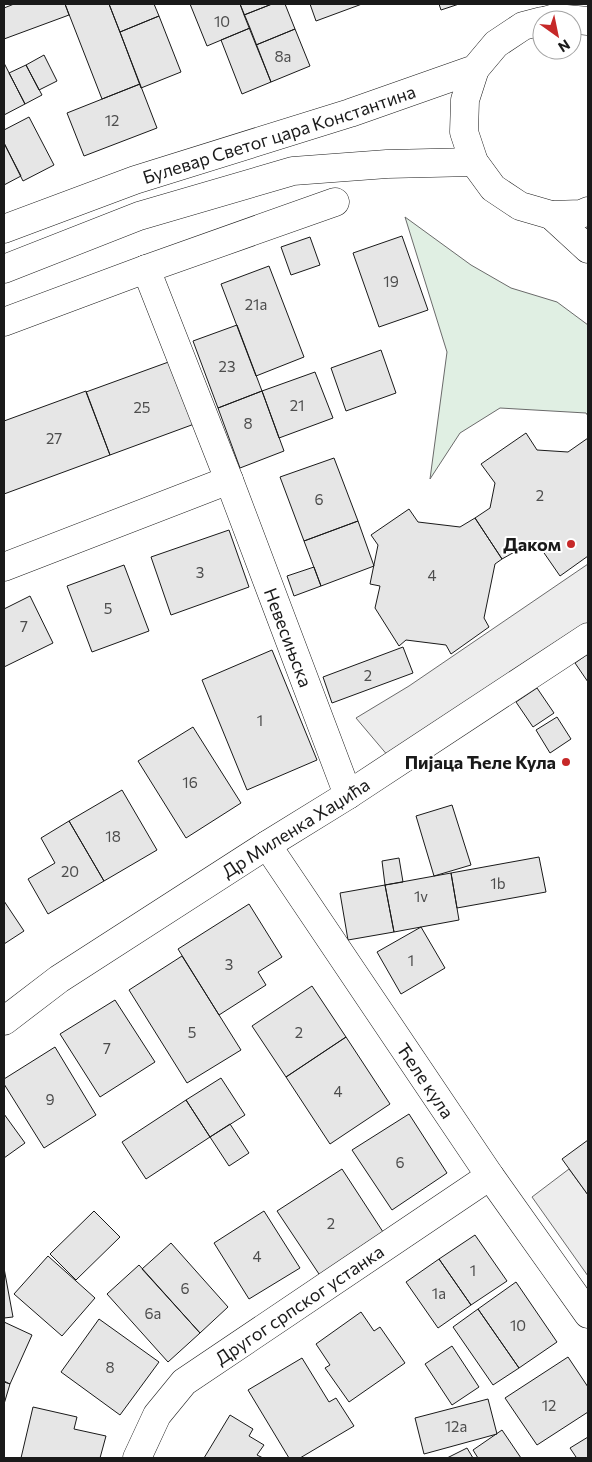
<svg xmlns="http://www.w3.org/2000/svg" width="592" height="1462" viewBox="0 0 592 1462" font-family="Commissioner,sans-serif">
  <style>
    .green { fill: #e0efe3; stroke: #6a6a6a }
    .parking { fill: #ededed; stroke: #6a6a6a }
    .building { fill: #e6e6e6; stroke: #1a1a1a }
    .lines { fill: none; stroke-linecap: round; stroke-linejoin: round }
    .minor-casing { stroke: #1a1a1a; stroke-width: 29 }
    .major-casing { stroke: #1a1a1a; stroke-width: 29 }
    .minor { stroke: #fff; stroke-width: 28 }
    .major { stroke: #fff; stroke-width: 28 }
    .poi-dot { fill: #c62828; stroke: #fff; stroke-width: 2 }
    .labels { text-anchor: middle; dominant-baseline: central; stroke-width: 4; stroke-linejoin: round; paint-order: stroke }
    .number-label { font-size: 15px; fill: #4d4d4d }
    .street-label { font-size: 18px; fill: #1a1a1a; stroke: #fff }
    .poi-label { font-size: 18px; font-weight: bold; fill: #1a1a1a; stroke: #fff; text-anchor: end }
  </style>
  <rect width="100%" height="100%" fill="#fff"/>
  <path class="green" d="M405,217L471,265L511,288L557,302L588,325V416L586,413L500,408L460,433L430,479L447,352Z"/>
  <path class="parking" d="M588,564V626L389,757L356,718L409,686Z
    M569,1169L588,1195V1276L532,1197Z"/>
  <path class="building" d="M14,4H65L69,15L4,39V8Z
    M65,4H109L140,84L102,99Z
    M109,4H154L159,16L120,32Z
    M190,4H240L250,28L207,46Z
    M240,4H272L244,15Z
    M272,4H285L295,29L256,45L244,15Z
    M310,4H362L316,21Z
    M439,4H459L441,10Z
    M159,16L181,72L141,88L120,32Z
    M250,28L271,82L242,94L221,40Z
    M295,29L310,66L271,82L256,45Z
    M44,55L57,81L39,90L26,65Z
    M4,63L25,104L4,115Z
    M26,65L42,95L25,104L9,73Z
    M140,84L157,128L84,156L67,113Z
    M29,117L54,165L23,181L4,143V130Z
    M4,143L21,176L4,185Z
    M402,236L428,310L379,327L353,253Z
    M310,237L320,265L291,275L281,247Z
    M269,266L304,357L256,376L221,284Z
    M237,325L262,391L218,408L193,341Z
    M381,350L396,393L346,411L331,368Z
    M174,360L197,423L110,455L86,392Z
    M315,372L333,418L279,438L262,391Z
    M86,391L110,455L4,494V421Z
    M262,391L284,451L240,468L218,408Z
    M526,433L537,450L568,452L588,438V556L560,576L542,550H518L502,559L475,518L490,508L495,483L481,464Z
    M334,458L358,521L304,541L280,477Z
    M409,509L418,522L460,527L475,518L502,559L495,564L484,618L489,627L451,654L446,645L406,640L399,646L375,608L380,586L370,584L378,545L371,535Z
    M358,521L374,566L321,586L304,541Z
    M229,530L249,587L171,615L151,557Z
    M124,565L149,631L92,652L67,586Z
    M314,567L321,586L294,596L287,576Z
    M30,596L53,643L4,667V609Z
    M403,647L413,673L332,703L323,677Z
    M272,650L317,760L247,790L202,680Z
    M588,654V682L575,663Z
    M537,688L554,713L533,727L516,702Z
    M557,717L571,739L550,753L536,730Z
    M193,727L241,803L186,838L138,761Z
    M122,790L157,850L104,881L69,821Z
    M452,805L471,865L434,876L416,816Z
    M69,821L104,881L48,914L28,879L55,863L41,838Z
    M539,857L546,892L457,908L451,873Z
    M399,858L403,882L385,885L382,861Z
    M451,873L459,920L394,932L385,885Z
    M385,885L394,932L348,940L340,893Z
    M4,901L24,931L4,944Z
    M249,904L282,957L258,972L266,985L219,1015L178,949Z
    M421,927L445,968L401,994L377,952Z
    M182,956L241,1050L187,1083L129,990Z
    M312,986L346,1037L286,1077L252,1026Z
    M115,1000L155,1062L100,1097L60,1034Z
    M346,1037L390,1104L330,1144L286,1077Z
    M55,1047L96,1115L44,1148L4,1084V1079Z
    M221,1078L245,1115L210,1137L186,1100Z
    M186,1100L210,1137L146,1179L122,1142Z
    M4,1114L25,1143L4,1158Z
    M409,1114L447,1173L392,1210L352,1150Z
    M230,1124L249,1153L229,1166L210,1137Z
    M588,1140V1195L562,1159Z
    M342,1169L385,1235L321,1277L277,1211Z
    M94,1211L120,1237L76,1280L50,1254Z
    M264,1211L300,1268L249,1299L214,1243Z
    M475,1235L507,1281L471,1305L439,1259Z
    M171,1243L228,1307L200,1333L142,1269Z
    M48,1256L95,1298L62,1336L14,1294Z
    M439,1259L471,1305L438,1328L406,1282Z
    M139,1265L200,1333L168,1362L107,1294Z
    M4,1268L13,1317L4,1318Z
    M516,1282L557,1342L519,1368L478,1309Z
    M478,1309L519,1368L493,1385L453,1327Z
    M361,1312L374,1331L380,1327L405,1363L349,1402L325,1368L330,1365L316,1344Z
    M99,1319L159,1362L120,1415L61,1372Z
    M4,1322L32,1335L10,1384L4,1381Z
    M452,1346L479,1387L452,1405L425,1364Z
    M568,1357L588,1387V1412L537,1445L505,1398Z
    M302,1358L329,1402L336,1398L354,1426L300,1458H289L248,1390Z
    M4,1382L10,1384L4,1404Z
    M488,1399L497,1434L424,1454L415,1418Z
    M33,1407L77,1417L74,1429L106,1436L100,1458H21Z
    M230,1415L253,1429L249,1436L264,1445L257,1455L263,1458H204Z
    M502,1430L521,1458H478L473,1450Z
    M588,1437V1458H574L576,1457L570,1448Z
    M467,1448L473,1458H447Z"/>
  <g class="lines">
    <g class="minor-casing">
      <g id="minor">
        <path d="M551,215L588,249"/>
        <path id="s1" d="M146,269L229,480L348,795"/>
        <path d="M4,322L146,269L335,202"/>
        <path d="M4,567L229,480"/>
        <path id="s2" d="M267,845L490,1176L588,1314"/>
        <path id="s3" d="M4,1021L59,979L267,845L348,795L588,637"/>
        <path id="s4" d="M137,1458L157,1415L184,1382L490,1176"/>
      </g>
    </g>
    <g class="major-casing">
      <g id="major">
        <path d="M548,20L555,18L588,21"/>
        <path d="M475,69L465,100L464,132L474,162L493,188L520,206L551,215L581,214L588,211"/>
        <path id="s5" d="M4,229L135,180L350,113L475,69L496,44L523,26L542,21"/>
        <path d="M4,269L139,216L293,171L387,164L474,162"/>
      </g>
    </g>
    <use href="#minor" class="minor"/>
    <use href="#major" class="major"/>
  </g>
  <g class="poi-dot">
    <circle cx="571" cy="544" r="5"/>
    <circle cx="566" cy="762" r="5"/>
  </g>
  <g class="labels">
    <g class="number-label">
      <text x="222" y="21">10</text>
      <text x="283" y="56">8a</text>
      <text x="112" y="120">12</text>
      <text x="391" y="281">19</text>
      <text x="256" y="304">21a</text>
      <text x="227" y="366">23</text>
      <text x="297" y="405">21</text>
      <text x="142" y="407">25</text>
      <text x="248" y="423">8</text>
      <text x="54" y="438">27</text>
      <text x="540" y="495">2</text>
      <text x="319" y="499">6</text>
      <text x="200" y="572">3</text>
      <text x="432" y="575">4</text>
      <text x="108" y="608">5</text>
      <text x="24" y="626">7</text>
      <text x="368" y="675">2</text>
      <text x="260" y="720">1</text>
      <text x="190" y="782">16</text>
      <text x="113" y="836">18</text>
      <text x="70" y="871">20</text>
      <text x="498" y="883">1b</text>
      <text x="421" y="896">1v</text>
      <text x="411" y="960">1</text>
      <text x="229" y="964">3</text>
      <text x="192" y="1032">5</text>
      <text x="299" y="1032">2</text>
      <text x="107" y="1048">7</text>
      <text x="338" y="1091">4</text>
      <text x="50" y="1099">9</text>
      <text x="400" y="1162">6</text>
      <text x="331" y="1223">2</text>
      <text x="257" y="1256">4</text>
      <text x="473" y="1270">1</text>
      <text x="185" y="1288">6</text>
      <text x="439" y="1293">1a</text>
      <text x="153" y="1313">6a</text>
      <text x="518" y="1325">10</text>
      <text x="110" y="1367">8</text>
      <text x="549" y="1405">12</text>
      <text x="456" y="1426">12a</text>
    </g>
    <g class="street-label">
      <text stroke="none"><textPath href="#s5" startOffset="291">Булевар Светог цара Константина</textPath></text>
      <text stroke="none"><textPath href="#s1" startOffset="395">Невесињска</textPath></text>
      <text stroke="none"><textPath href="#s3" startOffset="350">Др Миленка Хаџића</textPath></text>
      <text stroke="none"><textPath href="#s2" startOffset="284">Ћеле кула</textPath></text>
      <text stroke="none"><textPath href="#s4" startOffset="229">Другог српског устанка</textPath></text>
    </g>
    <g class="poi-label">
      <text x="561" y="544">Даком</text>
      <text x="556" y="762">Пијаца Ћеле Кула</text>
    </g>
  </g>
  <rect width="592" height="1462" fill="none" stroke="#1a1a1a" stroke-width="10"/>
  <g transform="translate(557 35) rotate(147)"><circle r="24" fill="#ffffff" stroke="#a3a3a3"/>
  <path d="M0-4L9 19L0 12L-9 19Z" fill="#c62828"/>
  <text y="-8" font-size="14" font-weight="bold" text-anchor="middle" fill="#1a1a1a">N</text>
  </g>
</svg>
